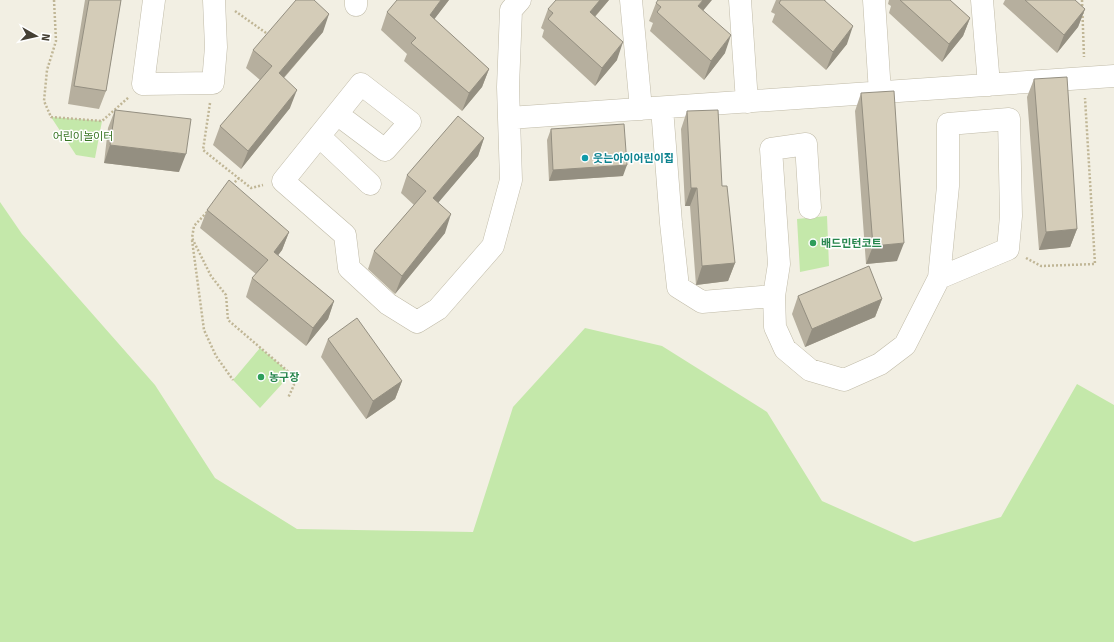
<svg xmlns="http://www.w3.org/2000/svg" width="1114" height="642" viewBox="0 0 1114 642" font-family="'Fira Sans','Noto Sans KR',sans-serif">
  <style>
    .green { fill: #c4e8aa }
    .lines { fill: none; stroke-linecap: round; stroke-linejoin: round }
    .minor-casing { stroke: #c0bba8; stroke-width: 23 }
    .path { stroke: #c0b696; stroke-width: 2.5; stroke-dasharray: 2 2; stroke-linecap: butt }
    .minor { stroke: #fff; stroke-width: 22 }
    .wall { fill: #b6af9e }
    .shaded-wall { fill: #948f81 }
    .building { fill: #d4ccb8; stroke: #948f81 }
    .culture-dot { fill: #0f9aa8; stroke: #fff; stroke-width: 1.5 }
    .leisure-dot { fill: #2e9e5b; stroke: #fff; stroke-width: 1.5 }
    .labels { text-anchor: middle; dominant-baseline: central; stroke-width: 3; stroke-linejoin: round; paint-order: stroke }
    .park-label { font-size: 11px; fill: #3a7625; stroke: #fff }
    .culture-label { font-size: 11px; font-weight: bold; fill: #0d838f; stroke: #fff; text-anchor: start }
    .leisure-label { font-size: 11px; font-weight: bold; fill: #27864d; stroke: #fff; text-anchor: start }
  </style>
  <rect width="100%" height="100%" fill="#f2efe3"/>
  <path class="green" d="M51,117L102,121L95,158L76,155Z
    M0,202L22,234L155,385L215,478L297,529L473,532L513,407L585,328L662,346L767,412L822,501L914,542L1001,517L1077,384L1114,405V642H0Z
    M827,216L829,266L800,272L797,219Z
    M260,348L291,374L260,408L233,380Z"/>
  <g class="lines">
    <g class="minor-casing">
      <path id="minor" d="M154,0L143,84L213,83L216,47L214,0
        M356,0V5
        M631,0L641,109
        M740,0L747,102
        M874,0L880,93
        M982,0L989,85
        M662,108L671,223L678,287L702,302L774,296L779,264L771,149L806,144L810,208
        M337,114L385,150L410,122L361,84L283,181L345,235L349,268L388,304L417,322L438,309L493,246L511,180L508,87L511,10L520,0
        M509,118L1114,76
        M319,136L370,184
        M774,296L775,327L785,349L810,370L844,380L880,364L905,345L939,278L948,186V124L1009,119L1011,216L1008,249L939,278"/>
    </g>
    <path class="path" d="M54,0L56,41L47,70L44,101L51,117L102,121L129,97
      M1082,0L1084,57
      M235,11L269,35
      M210,103L203,150L251,188L263,185
      M232,185L239,178
      M207,212L194,226L192,238L211,276L226,295L228,320L291,374L294,385L288,398
      M192,240L204,330L216,356L233,380
      M1026,258L1041,266L1095,264L1085,98"/>
    <use href="#minor" class="minor"/>
  </g>
  <path class="wall" d="M85,0H121L106,91L99,109L68,104Z
    M449,0L434,19L489,69L482,87L462,111L404,61L407,54L381,30L387,12Z
    M609,0L595,17L617,60L595,86L542,37L544,30L541,28L548,9Z
    M776,0H826L825,1L847,44L826,70L772,22L775,14L771,12Z
    M889,0H950L970,18L963,36L942,62L889,13L891,6L888,4Z
    M1005,0H1075L1085,9L1078,27L1057,53L1003,4Z
    M656,3L703,10L725,53L704,80L650,31L653,23L649,21Z
    M323,32L284,78L290,108L241,169L213,145L220,126L260,80L246,68L253,50Z
    M1034,79L1077,229L1070,247L1039,250L1027,97Z
    M861,93L897,261L866,264L855,111Z
    M115,110L179,172L104,163L108,128Z
    M687,111L722,186L735,263L728,281L696,285L690,206H685L681,129Z
    M551,129L623,176L549,181L547,140Z
    M484,138L478,156L438,202L445,233L395,294L368,269L374,251L414,205L401,193L407,175Z
    M207,210L289,232L282,250L278,255L334,301L328,319L306,346L246,297L252,278L256,274L200,228Z
    M798,296L882,299L875,317L805,347L792,314Z
    M328,339L402,381L395,399L366,419L321,357Z"/>
  <path class="shaded-wall" d="M441,0H449L423,34L430,15Z
    M600,0H609L583,30L590,12Z
    M703,0H712L692,24L698,6Z
    M1085,9L1078,27L1057,53L1064,35Z
    M329,14L323,32L272,91L279,73Z
    M970,18L963,36L942,62L949,44Z
    M853,26L847,44L826,70L833,52Z
    M731,35L725,53L704,80L711,61Z
    M623,42L617,60L595,86L602,68Z
    M489,69L482,87L462,111L469,93Z
    M297,90L290,108L241,169L248,151Z
    M484,138L478,156L427,216L433,198Z
    M110,145L186,154L179,172L104,163Z
    M627,165L623,176L549,181L553,170Z
    M691,188H697L690,206H685Z
    M451,214L445,233L395,294L402,276Z
    M1077,229L1070,247L1039,250L1046,232Z
    M289,232L282,250L267,270L274,252Z
    M904,243L897,261L866,264L873,246Z
    M735,263L728,281L696,285L702,266Z
    M882,299L875,317L805,347L812,329Z
    M334,301L328,319L306,346L313,328Z
    M402,381L395,399L366,419L373,401Z"/>
  <path class="building" d="M89,0H121L106,91L74,86Z
    M296,0H314L329,14L279,73L297,90L248,151L220,126L272,66L253,50Z
    M397,0H441L430,15L489,69L469,93L411,43L416,38L387,12Z
    M556,0H600L590,12L623,42L602,68L548,19L553,13L548,9Z
    M658,0H703L698,6L731,35L711,61L657,12L661,7L656,3Z
    M781,0H824L853,26L833,52L779,3Z
    M900,0H950L970,18L949,44Z
    M1025,0H1075L1085,9L1064,35Z
    M1067,77L1077,229L1046,232L1034,79Z
    M894,91L904,243L873,246L861,93Z
    M115,110L191,119L186,154L110,145Z
    M718,110L722,186H727L735,263L702,266L697,188H691L687,111Z
    M458,116L484,138L433,198L451,214L402,276L374,251L426,191L407,175Z
    M624,124L627,165L553,170L551,129Z
    M229,180L289,232L274,252L334,301L313,328L252,278L268,260L207,210Z
    M869,266L882,299L812,329L798,296Z
    M357,318L402,381L373,401L328,339Z"/>
  <circle class="culture-dot" cx="585" cy="158" r="4"/>
  <g class="leisure-dot">
    <circle cx="813" cy="243" r="4"/>
    <circle cx="261" cy="377" r="4"/>
  </g>
  <g class="labels">
    <g class="park-label">
      <text x="83" y="136">어린이놀이터</text>
    </g>
    <g class="culture-label">
      <text x="593" y="158">웃는아이어린이집</text>
    </g>
    <g class="leisure-label">
      <text x="821" y="243">배드민턴코트</text>
      <text x="269" y="377">농구장</text>
    </g>
  </g>
  <g transform="translate(36 36) rotate(98)" stroke="#ffffff" stroke-width="3" paint-order="stroke">
  <path d="M0-3L7 15L0 10L-7 15Z" fill="#443f33"/>
  <text y="-6" font-size="11" font-weight="bold" text-anchor="middle" fill="#443f33">N</text>
  </g>
</svg>
